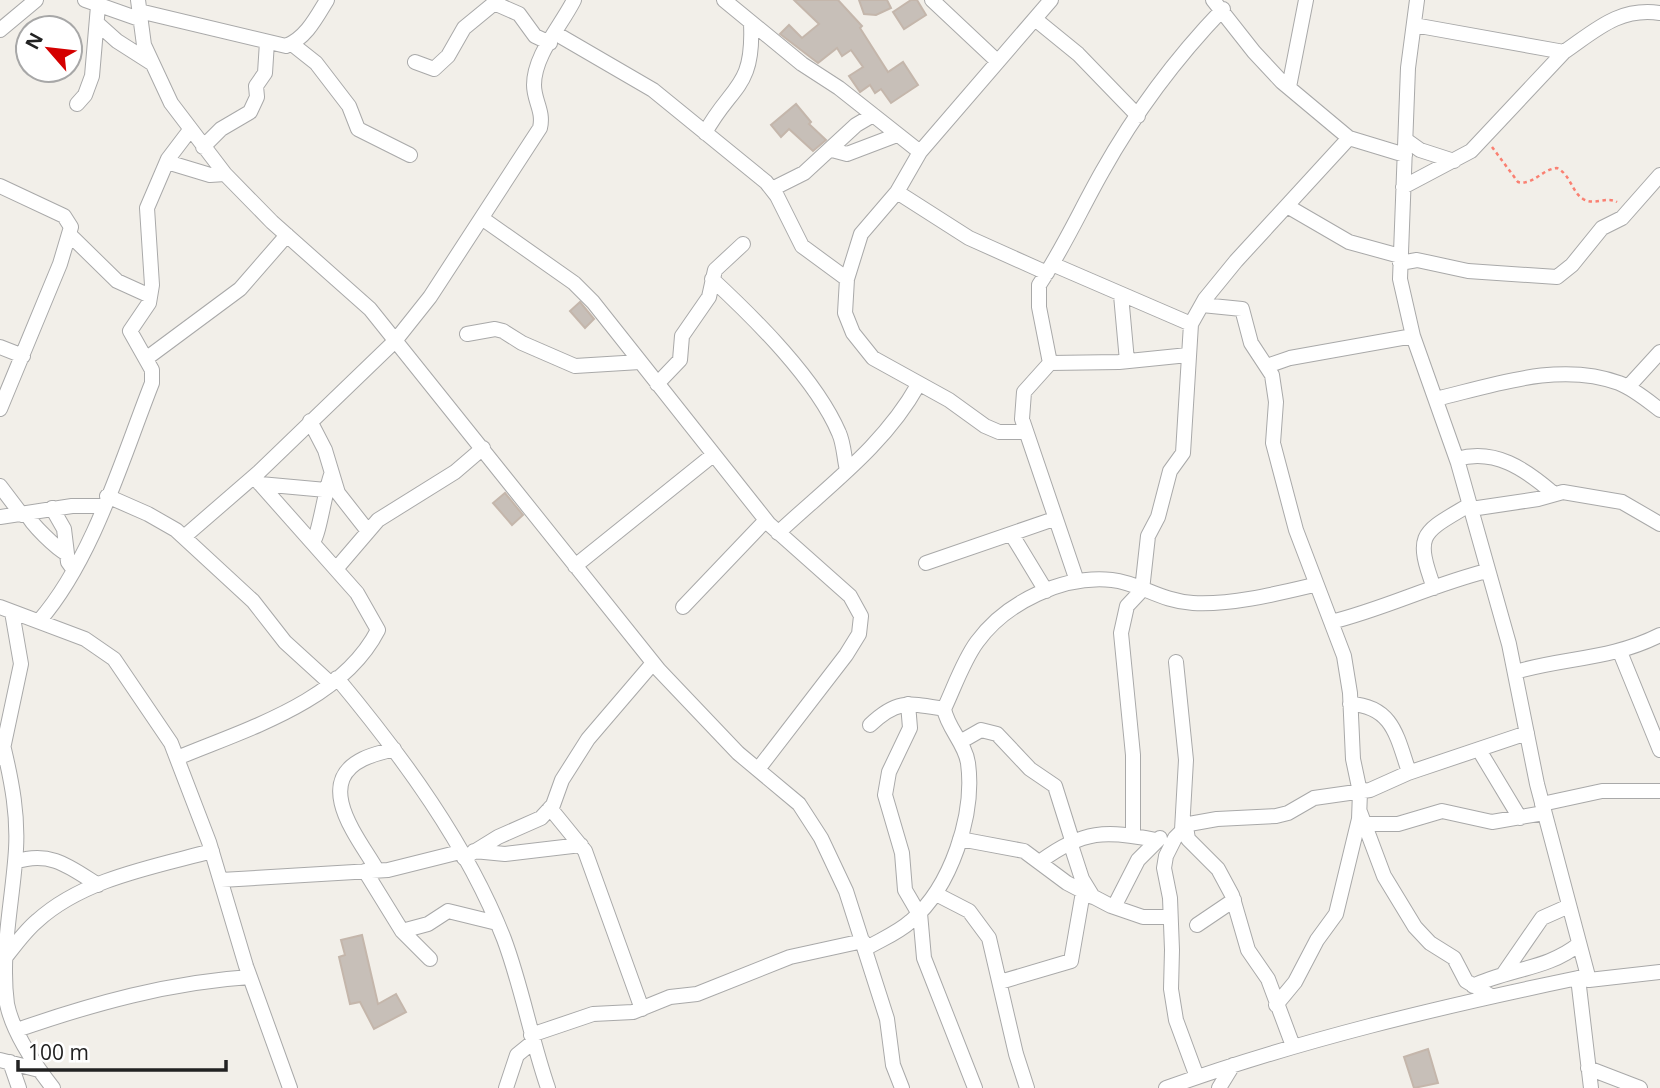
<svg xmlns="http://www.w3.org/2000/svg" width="1660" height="1088" viewBox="0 0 1660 1088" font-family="'Open Sans',sans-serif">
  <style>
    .building { fill: #c7bfb8; stroke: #c4b6ab; stroke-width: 2 }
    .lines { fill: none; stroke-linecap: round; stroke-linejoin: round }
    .minor-casing { stroke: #a9a9a9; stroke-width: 16 }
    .path { stroke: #fa8072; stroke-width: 2.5; stroke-dasharray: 3.5 3.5; stroke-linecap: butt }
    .minor { stroke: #fff; stroke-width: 14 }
  </style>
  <rect width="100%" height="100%" fill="#f2efe9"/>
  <path class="building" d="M794,0H838L862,26L860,28L888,72L903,62L918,85L891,103L881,89L875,93L870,85L860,92L849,76L863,67L851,50L842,56L837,48L818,63L780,34L789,25L802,38L819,24Z
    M859,0H887L891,8L876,15L864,14Z
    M911,0H917L926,15L904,29L893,12Z
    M796,104L811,122L809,124L826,140L813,151L789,129L781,137L771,125Z
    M580,302L594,319L585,328L570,311Z
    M505,493L523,515L512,525L493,503Z
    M362,935L378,1004L396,994L406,1012L374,1029L360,1002L350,1004L339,957L345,955L341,940Z
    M1428,1049L1438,1083L1414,1088L1404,1057Z"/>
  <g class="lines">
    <g class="minor-casing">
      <path id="minor" d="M85,0L139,19
        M138,0L144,45L171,103L225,174L272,222L370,309L659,670L738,753L799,804L821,838L846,891L887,1019L893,1065L902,1088
        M724,0L802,64L839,88L920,152
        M932,0L997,61
        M1213,0L1254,52L1282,82L1349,138L1405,155
        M1417,0L1408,68L1400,279L1413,336L1458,463L1509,644L1537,784L1589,980
        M494,3L519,14L535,36L550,43
        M139,11L286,46C306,38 316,18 327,0
        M1035,19L1078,54L1138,116
        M98,24L117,41L153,64
        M1414,25L1564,52
        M0,30L36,0
        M555,33L653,90L766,182L777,196L802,246L847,279
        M292,44L316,63L349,106L358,129L410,155
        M415,62L434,69L448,56L464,28L498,0
        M1289,87L1306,0
        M77,104L85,95L92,76L98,6
        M705,133C731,85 754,89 751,24
        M1406,140L1420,150L1454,161
        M203,147L221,129L250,112L257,97L256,86L265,73L267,42
        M832,150L847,154L897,135
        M167,162L210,175L225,174
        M0,186L64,216L71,227L60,264L0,409
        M1403,187L1471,151L1564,52C1596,30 1619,7 1660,13
        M772,189L804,173L856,125L873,115
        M897,192L969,238L1047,273
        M1287,206L1349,242L1400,256
        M483,219L574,283L593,302L769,524L850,596L861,616L859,634L846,655L759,768
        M70,235L117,281L150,296
        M1400,263L1417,260L1468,271L1557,277L1572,265L1602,228L1622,218L1660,175
        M1052,264L1191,324
        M712,279C755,319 816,379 839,433C844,444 844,458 847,470
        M1121,295L1127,361
        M1202,305L1242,309L1251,343L1272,375L1276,402L1273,443L1296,530L1344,656L1350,693L1353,759L1360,792L1359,819L1336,914L1317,940L1295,982L1276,1005
        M467,334L495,329L503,331L522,343L575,366L640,362
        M0,347L23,356
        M147,358L240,289L287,235
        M1050,363L1039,307V285C1063,249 1081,209 1102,172C1135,113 1176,58 1223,9
        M1267,366L1290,358L1413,336
        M657,384L680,360L682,336L709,297L715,270L743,244
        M1628,387L1660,352
        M1436,399C1494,385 1560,361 1619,383C1634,389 1647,400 1660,410
        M310,421L325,450L338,493L367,530
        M1026,432H999L985,426L949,400L873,358L853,333L845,313L847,279L861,234L897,192L920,152L1051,0
        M1457,459C1495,448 1525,469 1553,493
        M260,484L326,490
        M0,486L22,515
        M107,496L148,514L176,530L253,601L285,642L330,683
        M52,508L64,529L68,562L73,569
        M1471,509L1538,499L1563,492L1622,502L1660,524
        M27,514C31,524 56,548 67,554
        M0,517L72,506H103
        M778,533C828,486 884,446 918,385
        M1012,535L1046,591
        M184,537L259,472L395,341L430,297L540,128C544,111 534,101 534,85C534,55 561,26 574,0
        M313,542C319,535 325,491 331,475
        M926,563L1054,519
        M575,566L713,455
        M336,569L378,520L455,472L483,448
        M1077,581L1022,419L1024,392L1050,363L1119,362L1188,355
        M1434,588C1414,533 1422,533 1469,505
        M0,607L85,639L114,659L171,743L209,842L246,966L290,1088
        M683,607L766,520
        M39,621C93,559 122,459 152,383V370L130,331L149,303L152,285L147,208L168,159L190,130
        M1331,622C1384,609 1434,584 1487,571
        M1620,652L1660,750
        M1176,662L1186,760L1182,830
        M1515,672C1567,657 1610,660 1660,635
        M337,678C402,756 467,844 504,939C522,987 531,1039 548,1088
        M908,704L910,728L889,772L885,795L902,853L905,890L919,914
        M1350,704C1393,706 1397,737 1409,772
        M870,725C897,699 909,703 944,709C954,688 963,661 977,642C1006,602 1063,575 1112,580C1140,583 1160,601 1193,603C1232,605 1276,594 1314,585
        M960,742L981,730L997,734L1030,769L1055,786L1072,840
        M4,749C12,783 18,815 16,849C13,900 0,953 7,1004C13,1033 35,1065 53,1088
        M1479,750L1520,818
        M1,758L21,664L12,612
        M177,758C246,729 341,702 378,630L357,593L254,477
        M1542,804L1602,791H1660
        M550,808L585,851L642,1009
        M1360,812L1384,876L1415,927L1430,943L1454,958L1466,981L1491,996
        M1364,824H1398L1442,811L1492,822L1544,813
        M1186,827L1188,839L1218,869L1232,895L1248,950L1268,979L1293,1046
        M1133,836V755L1121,633L1127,606L1142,590L1148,536L1158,517L1170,471L1183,453L1191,324L1205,299L1236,261L1349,138
        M960,839L1024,851L1067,883L1111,906L1143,917H1170
        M1070,842L1082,879L1093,897
        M474,851L505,854L581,845
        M464,858L498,837L541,818L553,805L562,780L588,739L653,663
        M1041,861C1083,830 1106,830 1156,840
        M15,862C50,850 70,867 98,885
        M377,870C360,840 312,784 363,759C373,754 384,752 394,749
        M365,871L402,931L430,959
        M221,880L388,870L460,852
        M936,894L969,911L989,938L1016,1054L1027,1088
        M1114,907L1138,860L1160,838
        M920,913L924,958L975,1088
        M1197,925L1234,900
        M402,931L428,924L448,911L497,923
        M865,949C880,940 898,933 911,921C951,887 975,815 968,763C965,743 948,729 944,709
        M5,958C15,945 25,931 37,921C83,879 153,867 212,851
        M1504,973L1542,918L1569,906
        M1578,978L1591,1088
        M1000,982L1071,961L1083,892
        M1473,986C1508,969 1549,969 1579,944
        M17,1030C92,1004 170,982 250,977
        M531,1035L593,1014L633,1012L670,997L697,994L790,957L863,941
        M0,1060L39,1070
        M10,1062L19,1088
        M1588,1068L1640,1088
        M1197,1077L1176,1020L1171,989L1172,950L1170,898L1164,868L1166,856L1175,838L1189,824L1217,819L1276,816L1288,813L1314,798L1370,790L1408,773L1527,733
        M506,1088L517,1055L533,1042
        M1166,1088C1300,1040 1439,1007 1578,978L1589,980L1660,972
        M1219,1088L1233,1065"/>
    </g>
    <path class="path" d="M1492,147L1518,182C1533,186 1542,169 1557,168C1571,175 1571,191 1583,199C1595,206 1606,196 1617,202"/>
    <use href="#minor" class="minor"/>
  </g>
  <g transform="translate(49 49) rotate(298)"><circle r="33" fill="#ffffff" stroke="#a7a7a7" stroke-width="2"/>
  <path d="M0-5L12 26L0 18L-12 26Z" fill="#d40000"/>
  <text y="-10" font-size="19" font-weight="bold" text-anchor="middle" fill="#222222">N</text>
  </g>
  <path d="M18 1060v10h208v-10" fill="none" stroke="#222222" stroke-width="3.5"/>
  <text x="28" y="1060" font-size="21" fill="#222222" stroke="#ffffff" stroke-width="5" paint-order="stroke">100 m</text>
</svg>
